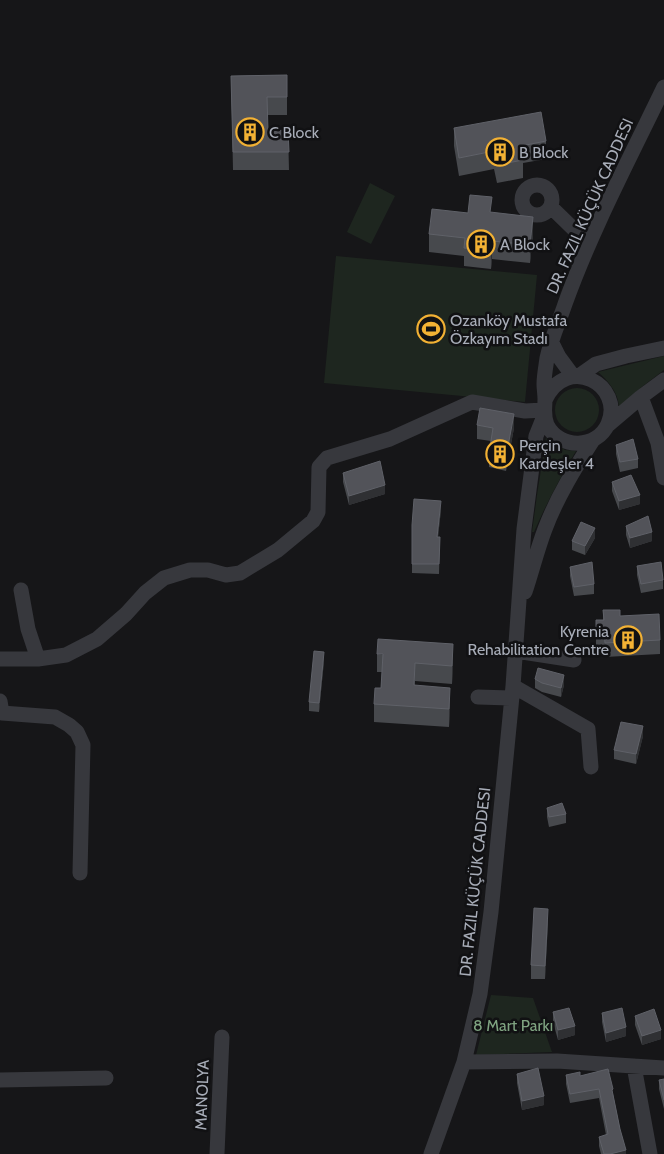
<svg xmlns="http://www.w3.org/2000/svg" width="664" height="1154" viewBox="0 0 664 1154" font-family="Cabin,sans-serif">
  <style>
    .green { fill: #1e261f }
    .lines { fill: none; stroke-linecap: round; stroke-linejoin: round }
    .minor { stroke: #37383d; stroke-width: 15 }
    .wall { fill: #47494d }
    .shaded-wall { fill: #2f3033 }
    .building { fill: #525359; stroke: #5f6168 }
    .labels { text-anchor: middle; dominant-baseline: central; stroke-width: 5; stroke-linejoin: round; paint-order: stroke }
    .poi-label { font-size: 16px; fill: #a8adb8; stroke: #111113; text-anchor: start }
    .street-label { font-size: 16px; fill: #a8adb8; stroke: #111113 }
    .park-label { font-size: 16px; fill: #7fa381; stroke: #111113 }
  </style>
  <rect width="100%" height="100%" fill="#161618"/>
  <path class="green" d="M370,183L395,196L371,244L347,232Z
    M336,256L537,275L525,402L324,383Z
    M664,356V370L643,386L619,407C618,392 609,382 598,372Z
    M555 410a22 22 0 1 1 44 0a22 22 0 1 1-44 0Z
    M546,438L565,450L576,451C560,478 546,504 534,532H532L537,495Z
    M491,995L533,998L552,1052L476,1055Z"/>
  <g class="lines">
    <path class="minor" d="M522 200a15 15 0 1 1 30 0a15 15 0 1 1-30 0Z
      M551,207L589,244
      M551,341L559,357L573,376
      M579,376L596,364L626,356L664,348
      M641,397L658,443L664,478
      M545,400C567,353 625,385 608,424C597,449 560,450 547,425C543,415 545,409 545,399C545,394 544,389 544,384C544,376 546,366 547,358C551,339 559,322 565,304C592,229 630,158 664,87
      M608,425L641,397L664,380
      M21,590L28,629L38,659
      M525,592C532,571 537,550 545,529C557,497 575,468 593,440
      M516,651L574,660
      M0,659H38L66,655L97,639L126,614L145,593L164,578L190,570H208L226,575L240,573L278,550L313,521L318,512L319,467L327,458L390,439L472,402L525,411L544,410
      M513,686L588,729L591,767
      M478,697L512,698
      M0,701L2,713L55,717L69,725L77,732L83,745L80,873
      M464,1062L557,1061L664,1068
      M634,1066L650,1154
      M0,1080L106,1078
      M217,1154L222,1037
      M431,1154L464,1062L480,994L491,912L513,686L524,529L536,436L544,416"/>
  </g>
  <path class="wall" d="M287,75V115H267L268,131L288,130L289,170H233L231,76Z
    M454,128L546,141V159L523,163V178L497,183L494,169L459,176L454,146Z
    M468,213H492L533,235L530,263L492,259L491,269L464,266V256L429,252V234Z
    M477,425L514,428L506,471L489,467V454L491,441L477,439Z
    M616,445L638,459V468L620,472L616,454Z
    M343,473L385,494L349,505L343,482Z
    M612,482L640,504L619,510L612,491Z
    M441,510L438,537H440L439,574L412,573V525Z
    M626,526L652,541L630,548L626,535Z
    M595,538L585,555L572,550V541Z
    M637,566L663,580V589L641,593L637,575Z
    M570,567L594,584V594L574,596L570,576Z
    M603,610L620,616L660,640V654L605,657L604,646L596,647V620H603Z
    M377,654L453,662L452,684L415,681V685L450,705L449,727L374,722V704L381,688L382,672H377Z
    M324,661L319,712L309,711V702Z
    M535,679L564,685L561,697L542,692L535,688Z
    M643,736L636,764L614,759V750Z
    M547,808L566,814V823L549,827L547,817Z
    M548,922L545,979H531V965Z
    M553,1012L575,1035L558,1040L553,1022Z
    M602,1013L626,1036L606,1042L602,1022Z
    M635,1016L661,1039L642,1045L635,1025Z
    M517,1074L544,1105L522,1110L517,1083Z
    M566,1075L580,1076L613,1094L620,1129L626,1154H601L599,1146V1137L606,1135L599,1098L570,1103L566,1084Z
    M664,1079V1109L659,1089V1080Z"/>
  <path class="shaded-wall" d="M533,217V235L530,263V245Z
    M492,241V259L491,269V251Z
    M514,414V428L506,471V457Z
    M385,485V494L349,505V496Z
    M640,495V504L619,510V501Z
    M441,501V510L437,546V537Z
    M595,528V538L585,555V546Z
    M652,532V541L630,548V538Z
    M453,644V662L452,684V666Z
    M324,652V661L319,712V703Z
    M415,663V681L414,703V685Z
    M564,675V685L561,697V688Z
    M450,688V705L449,727V709Z
    M643,726V736L636,764V754Z
    M548,909V922L545,979V966Z
    M575,1026V1035L558,1040V1030Z
    M626,1027V1036L606,1042V1033Z
    M661,1030V1039L642,1045V1036Z
    M544,1096V1105L522,1110V1101Z
    M626,1150V1154H610Z"/>
  <path class="building" d="M287,75V97H267L268,131L288,130L289,152H233L231,76Z
    M541,112L546,141L521,146L523,160L497,165L494,151L459,158L454,128Z
    M470,195L492,197L490,212L533,217L530,245L492,241L491,251L464,248L465,238L429,234L432,209L468,213Z
    M480,408L514,414L506,457L489,454L493,428L477,425Z
    M633,439L638,459L620,462L616,445Z
    M380,461L385,485L349,496L343,473Z
    M631,475L640,495L619,501L612,482Z
    M414,499L441,501L437,537H440L439,564H412V525Z
    M648,516L652,532L630,538L626,526Z
    M581,522L595,528L585,546L572,541Z
    M592,562L594,584L574,587L570,567Z
    M661,562L663,580L641,584L637,566Z
    M603,610H620V616L659,614L660,640L605,643L604,632L596,633V620H604Z
    M378,639L453,644L452,666L415,663L414,685L450,688L449,709L374,704L375,688H381L383,654H377Z
    M314,651L324,652L319,703L309,702Z
    M538,668L564,675L561,688L542,683L535,679Z
    M621,722L643,726L636,754L614,750Z
    M562,803L566,814L549,817L547,808Z
    M534,908L548,909L545,966L531,965Z
    M569,1008L575,1026L558,1030L553,1012Z
    M622,1008L626,1027L606,1033L602,1013Z
    M654,1009L661,1030L642,1036L635,1016Z
    M538,1068L544,1096L522,1101L517,1074Z
    M608,1069L613,1089L612,1090L620,1129L626,1150L610,1154H604L599,1137L608,1134L599,1089L570,1094L566,1075L580,1072V1076Z
    M664,1079V1100L659,1080Z"/>
  <defs>
    <g id="building-ring" transform="scale(1.4375)"><circle r="9.5" fill="#111113" stroke="#f2b134" stroke-width="1.5"/><path d="M-4-6H4V6H1V3H-1V6H-4ZM-2.5-4.3h1.7v1.8h-1.7ZM.8-4.3h1.7v1.8H.8ZM-2.5-1h1.7V.8h-1.7ZM.8-1h1.7V.8H.8Z" fill="#f2b134"/></g>
    <g id="stadium-ring" transform="scale(1.4375)"><circle r="9.5" fill="#111113" stroke="#f2b134" stroke-width="1.5"/><path d="M0-5a6.5 5 0 1 0 0 10a6.5 5 0 1 0 0-10ZM-3.5-1.8h7v3.6h-7Z" fill="#f2b134"/></g>
  </defs>
  <g fill-rule="evenodd">
    <use href="#building-ring" x="250" y="132"/>
    <use href="#building-ring" x="500" y="152"/>
    <use href="#building-ring" x="481" y="244"/>
    <use href="#stadium-ring" x="431" y="329"/>
    <use href="#building-ring" x="500" y="454"/>
    <use href="#building-ring" x="628" y="640"/>
  </g>
  <g class="labels">
    <g class="poi-label">
      <text x="269" y="132">C Block</text>
      <text x="519" y="152">B Block</text>
      <text x="500" y="244">A Block</text>
      <text x="450" y="320">Ozanköy Mustafa<tspan x="450" dy="18">Özkayım Stadı</tspan></text>
      <text x="519" y="445">Perçin<tspan x="519" dy="18">Kardeşler 4</tspan></text>
      <text x="609" y="631" text-anchor="end">Kyrenia<tspan x="609" dy="18">Rehabilitation Centre</tspan></text>
    </g>
    <g class="street-label">
      <text transform="translate(590 206) rotate(-66)">DR. FAZIL KÜÇÜK CADDESI</text>
      <text transform="translate(475 882) rotate(-84)">DR. FAZIL KÜÇÜK CADDESI</text>
      <text transform="translate(202 1095) rotate(-88)">MANOLYA</text>
    </g>
    <g class="park-label">
      <text x="513" y="1025">8 Mart Parkı</text>
    </g>
  </g>
</svg>
